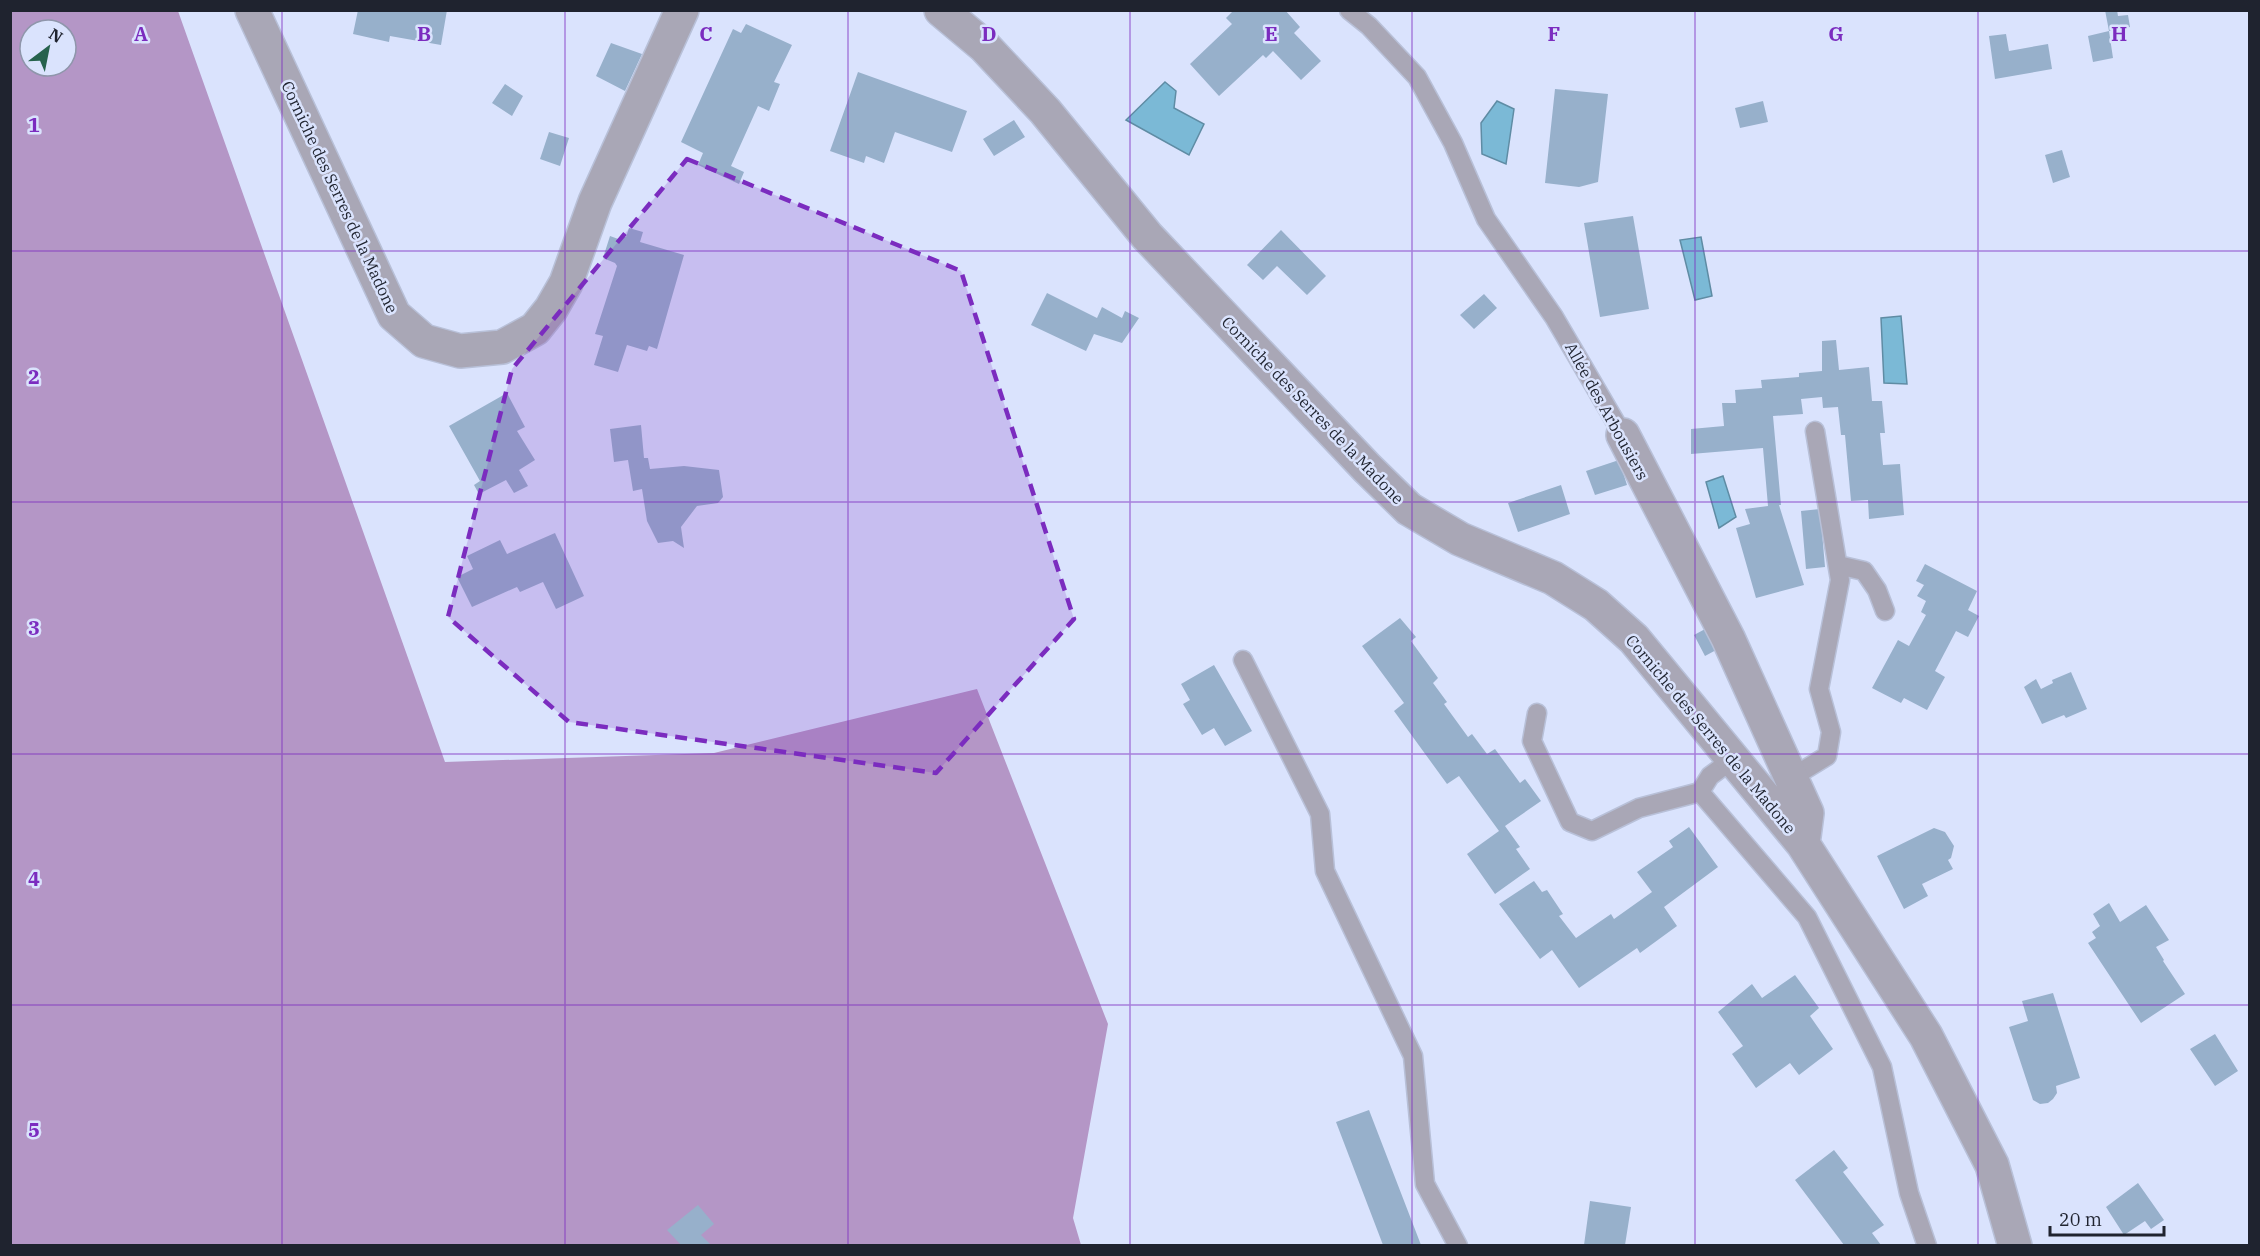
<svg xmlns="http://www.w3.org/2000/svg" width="2260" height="1256" viewBox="0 0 2260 1256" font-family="'IBM Plex Serif',serif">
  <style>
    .forest { fill: #b496c6; fill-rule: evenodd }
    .water { fill: #7bb9d6; stroke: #5f8ca4; stroke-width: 1.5 }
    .building { fill: #97b0cb }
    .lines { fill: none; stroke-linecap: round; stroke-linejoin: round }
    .lane-casing { stroke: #b8c0d8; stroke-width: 21 }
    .street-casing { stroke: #b8c0d8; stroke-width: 36 }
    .lane { stroke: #a9a7b6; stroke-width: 18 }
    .street { stroke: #a9a7b6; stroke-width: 33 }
    .marked { fill: #7b2cbf; fill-opacity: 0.2; stroke: #7b2cbf; stroke-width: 4.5; stroke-dasharray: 12 8; stroke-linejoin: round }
    .grid { fill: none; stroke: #7b2cbf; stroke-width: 1.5; stroke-opacity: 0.55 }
    .labels { text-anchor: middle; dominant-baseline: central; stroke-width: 5; stroke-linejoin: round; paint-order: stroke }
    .street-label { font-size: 16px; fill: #1f232f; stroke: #dae3fd }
    .grid-label { font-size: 20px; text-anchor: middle; font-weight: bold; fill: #7b2cbf; stroke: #dae3fd; stroke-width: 5; stroke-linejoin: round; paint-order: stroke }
  </style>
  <rect width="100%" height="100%" fill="#dae3fd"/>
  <path class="forest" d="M10,11H178L445,762L714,753L977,689L1108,1024L1073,1218L1081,1245H11ZM30,30H66V66H30Z"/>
  <path class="water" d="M1165,82L1176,91L1174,108L1204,124L1189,155L1126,120Z
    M1497,101L1514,109L1506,164L1482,154L1481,123Z
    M1701,237L1712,296L1695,300L1680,240Z
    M1901,316L1907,384L1884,383L1881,318Z
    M1723,476L1736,517L1719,528L1706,482Z"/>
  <path class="building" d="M358,10H447L441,45L390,36L389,42L353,34Z
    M1234,10H1285L1300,27L1294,33L1321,61L1301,80L1273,51L1266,58L1263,55L1219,96L1190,64L1232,24L1226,18Z
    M2105,10H2117L2118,16L2128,15L2130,27L2109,31Z
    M746,24L792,45L774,82L780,84L769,111L758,106L731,166L744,172L739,184L698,165L703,153L681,142L733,29L741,33Z
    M2109,31L2113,58L2093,62L2088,36Z
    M2006,34L2009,51L2048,44L2052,69L1995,79L1989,36Z
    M611,43L642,54L625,91L596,76Z
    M858,72L967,111L952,152L895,132L884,163L866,156L864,163L830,151Z
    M505,84L523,96L512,116L492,103Z
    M1555,89L1608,94L1598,182L1579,187L1545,183Z
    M1763,101L1768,122L1740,128L1735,108Z
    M1014,120L1025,137L994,156L983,139Z
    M549,132L569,138L560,166L540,159Z
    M2062,150L2070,177L2053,183L2045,155Z
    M1633,216L1649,309L1600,317L1584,223Z
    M629,228L643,232L640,242L684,255L657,349L649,346L647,351L627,345L618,372L594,365L603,336L595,334L617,266L615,263L603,258L610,236L621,240L622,236L626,237Z
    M1281,230L1326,276L1307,295L1277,266L1263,280L1247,265Z
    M1047,293L1097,318L1102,307L1122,318L1125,311L1139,318L1122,343L1094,334L1086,351L1031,325Z
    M1484,294L1497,308L1474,329L1460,315Z
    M1836,340L1839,370L1869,367L1872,401H1882L1885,433H1880L1883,465L1900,464L1904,515L1869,519L1868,500L1851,501L1845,435H1841L1838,407L1823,408L1822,397L1801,399L1803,414L1773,416L1781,505H1779L1804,585L1756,598L1736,528L1750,524L1745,509L1768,506L1763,448L1691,454V429L1724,426L1722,403H1736L1735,390L1762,388L1761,380L1799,377V373L1822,371V341Z
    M507,393L525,427L517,431L535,460L519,470L528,486L514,493L506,480L479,494L474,485L480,481L449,426Z
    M641,425L644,458H648L650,469L684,466L719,470L723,497L718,503L697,506L681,527L684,548L673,541L658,543L647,521L642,489L633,491L628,460L614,462L610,429Z
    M1619,460L1627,485L1595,495L1586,471Z
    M1561,485L1570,514L1518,532L1508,503Z
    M1820,509L1825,567L1806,569L1801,511Z
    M555,533L584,596L556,609L543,582L520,592L517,587L472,607L457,577L473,569L467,556L500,540L507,554Z
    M1925,564L1977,591L1968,610L1979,616L1968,637L1956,631L1935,671L1945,677L1927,710L1904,698L1901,703L1872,688L1898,640L1909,646L1926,615L1921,612L1926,601L1917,596L1924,585L1916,581Z
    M1400,618L1416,637L1411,641L1438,678L1433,683L1447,702L1444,704L1468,737L1472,734L1487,754L1495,749L1520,783L1525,779L1541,801L1505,826L1520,847L1516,849L1530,869L1495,894L1467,854L1499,831L1459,776L1447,784L1394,711L1404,703L1362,646Z
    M1707,628L1718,649L1705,656L1694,635Z
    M1214,665L1252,731L1225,746L1214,728L1202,735L1183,704L1190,700L1181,684Z
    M2071,672L2087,709L2066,718L2064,715L2042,724L2024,687L2036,679L2041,689L2053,683L2052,680Z
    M1689,827L1718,867L1664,907L1677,926L1640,953L1637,948L1579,988L1552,950L1540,959L1499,904L1534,881L1542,892L1547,890L1563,914L1559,916L1576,938L1611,914L1614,919L1652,892L1637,872L1673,847L1669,841Z
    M1934,828L1945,832L1954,846L1951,858L1948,860L1953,869L1922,884L1928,896L1904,909L1877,856Z
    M2109,903L2120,922L2146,905L2169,940L2156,947L2164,960L2163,961L2185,994L2141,1023L2088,943L2096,938L2092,932L2100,926L2093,914Z
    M1795,975L1819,1008L1810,1016L1833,1049L1799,1075L1790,1063L1756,1088L1732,1054L1743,1046L1718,1012L1752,984L1762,998Z
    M2053,993L2080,1078L2056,1086L2057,1093L2053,1099L2048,1103L2040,1104L2033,1100L2009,1027L2028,1021L2022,1001Z
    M2215,1034L2238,1071L2215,1086L2190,1049Z
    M1369,1110L1421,1245H1383L1336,1122Z
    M1834,1150L1848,1168L1843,1172L1884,1225L1872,1233L1881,1245H1844L1795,1180Z
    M2138,1183L2164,1220L2151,1229L2145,1221L2124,1235L2106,1207Z
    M1590,1201L1631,1207L1625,1245H1584Z
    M698,1205L714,1224L701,1235L711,1245H681L667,1230Z"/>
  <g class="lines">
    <g class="lane-casing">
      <path id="lane" d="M1349,10L1369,26L1417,77L1453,143L1486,219L1554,317L1623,435
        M1838,565L1864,571L1877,590L1885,611
        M1243,660L1320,814L1325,871L1413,1056L1425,1184L1458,1246
        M1537,713L1532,741L1570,822L1592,831L1639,808L1700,792
        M1733,759L1710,776L1700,792L1807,917L1882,1067L1909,1193L1927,1246
        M1791,778L1827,756L1831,732L1819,689L1840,580L1815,431"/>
    </g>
    <g class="street-casing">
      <path id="street" d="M252,10L394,315L424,341L460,351L502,347L535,329L551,309L566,283L595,202L682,10
        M941,10L984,46L1045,111L1147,236L1367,468L1409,509L1460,539L1553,578L1596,605L1634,639L1803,844L1926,1036L1992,1165L2015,1246
        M1623,435L1728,638L1807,813L1803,844"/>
    </g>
    <use href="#lane" class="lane"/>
    <use href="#street" class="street"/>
  </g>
  <path class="marked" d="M687,159L961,271L1074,619L936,773L569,722L448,617L512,369Z"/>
  <path class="grid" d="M282,10V1246M565,10V1246M848,10V1246M1130,10V1246M1412,10V1246M1695,10V1246M1978,10V1246M10,251H2250M10,502H2250M10,754H2250M10,1005H2250"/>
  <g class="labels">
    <g class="street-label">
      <text transform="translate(340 197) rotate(65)">Corniche des Serres de la Madone</text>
      <text transform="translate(1313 410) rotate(46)">Corniche des Serres de la Madone</text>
      <text transform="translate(1607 411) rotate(61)">Allée des Arbousiers</text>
      <text transform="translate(1711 734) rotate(50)">Corniche des Serres de la Madone</text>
    </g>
  </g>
  <g class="grid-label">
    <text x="141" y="41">A</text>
    <text x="424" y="41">B</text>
    <text x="706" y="41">C</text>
    <text x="989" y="41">D</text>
    <text x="1271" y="41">E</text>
    <text x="1554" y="41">F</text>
    <text x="1836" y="41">G</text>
    <text x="2119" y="41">H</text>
    <text x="34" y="132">1</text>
    <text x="34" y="384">2</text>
    <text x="34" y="635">3</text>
    <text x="34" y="886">4</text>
    <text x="34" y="1137">5</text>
  </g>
  <rect width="2260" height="1256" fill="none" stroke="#1f232f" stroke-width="24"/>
  <g transform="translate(48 48) rotate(32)"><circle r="28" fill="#dae3fd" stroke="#8f96ab" stroke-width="1.5"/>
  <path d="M0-4.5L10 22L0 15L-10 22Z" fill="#26624d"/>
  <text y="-9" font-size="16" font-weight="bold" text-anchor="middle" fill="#1f232f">N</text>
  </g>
  <path d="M2050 1226v9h114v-9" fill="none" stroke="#1f232f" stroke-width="3"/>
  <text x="2059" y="1226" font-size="18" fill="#1f232f" stroke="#dae3fd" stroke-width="4.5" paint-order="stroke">20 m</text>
</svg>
